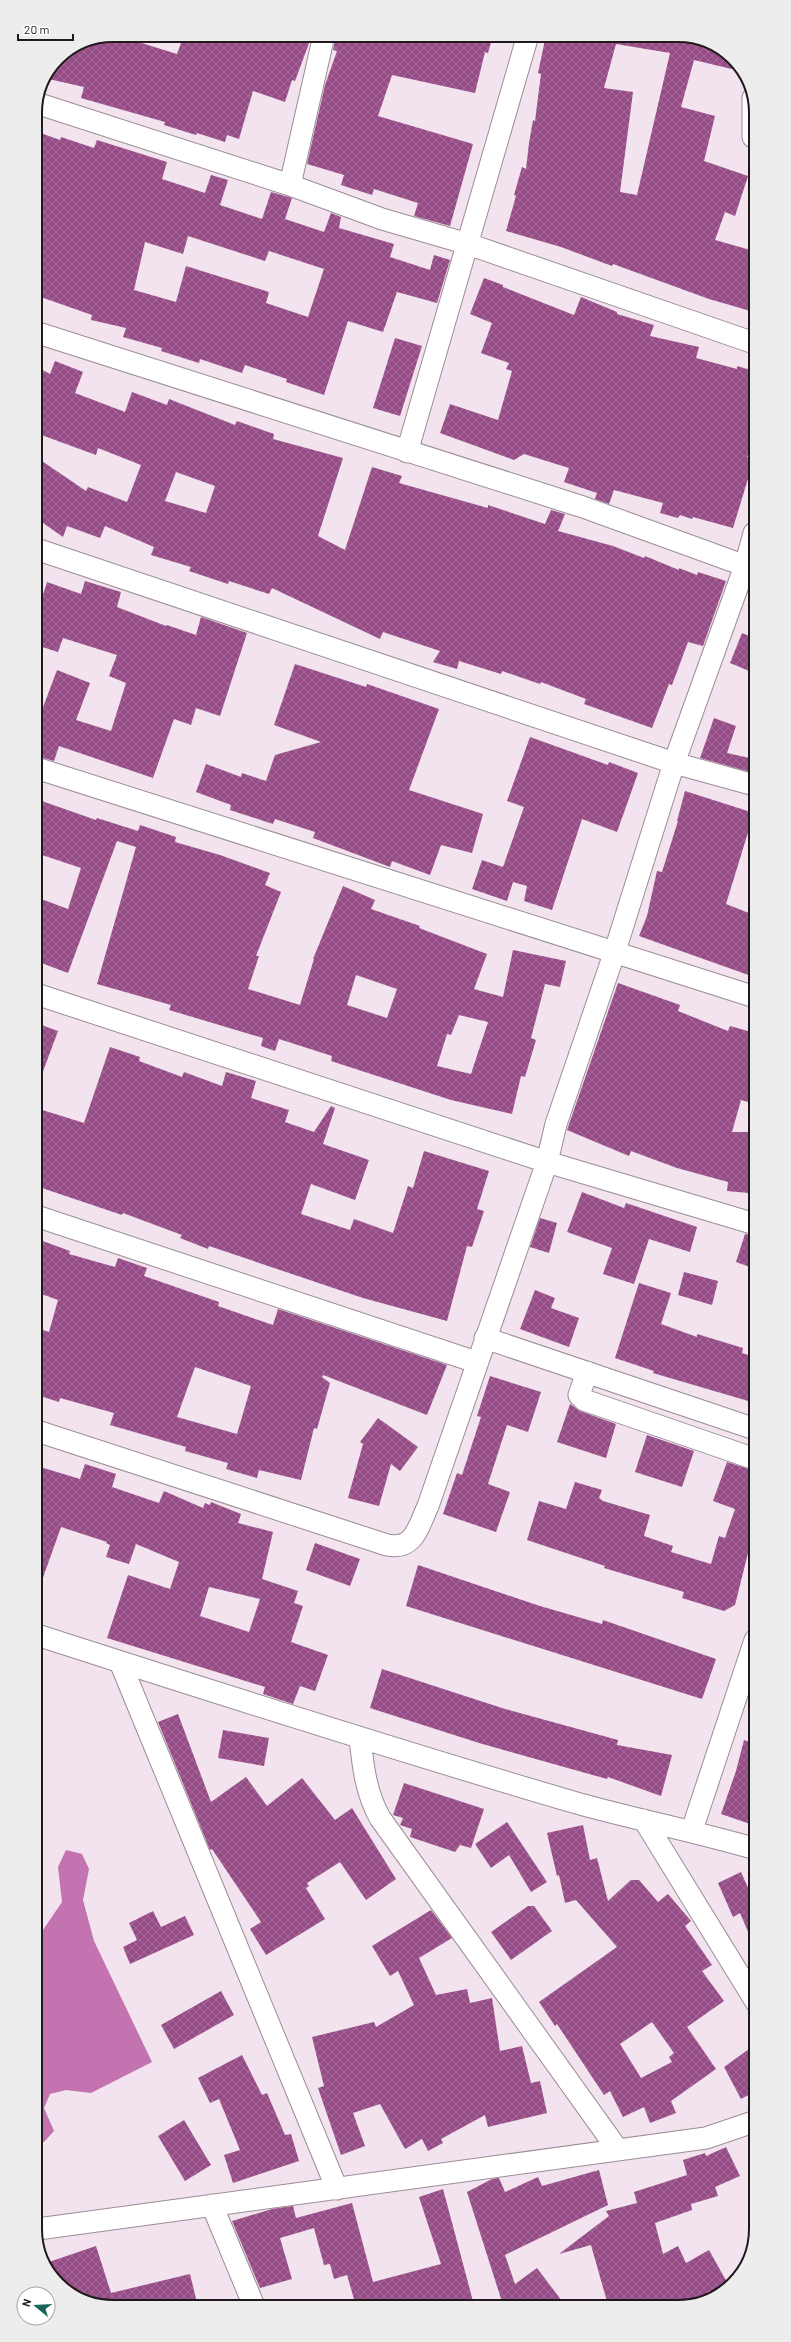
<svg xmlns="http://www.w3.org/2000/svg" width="791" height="2342" viewBox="0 0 791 2342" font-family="Barlow,sans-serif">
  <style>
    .water { fill: #c273b0 }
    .building { fill: url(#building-cross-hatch); fill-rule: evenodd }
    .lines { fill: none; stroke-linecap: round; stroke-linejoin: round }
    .minor-casing { stroke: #9b8d97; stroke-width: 23 }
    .minor { stroke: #fff; stroke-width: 21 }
    .rim { fill: none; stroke: #1f191d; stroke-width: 2 }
  </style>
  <defs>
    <pattern id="building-cross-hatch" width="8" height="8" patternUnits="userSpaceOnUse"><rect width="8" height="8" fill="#974c87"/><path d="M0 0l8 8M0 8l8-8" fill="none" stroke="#a26d97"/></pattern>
  </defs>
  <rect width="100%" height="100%" fill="#f2e3ee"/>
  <path class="water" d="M66,1850L82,1854L89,1869L83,1900L94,1941L152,2062L91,2093L66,2090L50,2094L44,2108L54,2131L44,2142L37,2140V1934L43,1930L62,1902L58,1867Z"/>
  <path class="building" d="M113,35H136L135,41L177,54L184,35H312L295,81L292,80L285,102L253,91L239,139L227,135L225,142L197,133L196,135L164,125L165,122L81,98L84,87L44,78L58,58L83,41Z
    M336,35H358L381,41L383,35H493L488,53L485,52L475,93L392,75L378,116L473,144L450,226L414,216L418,203L374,189L372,195L341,185L344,175L307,164L325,85L337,51L333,50Z
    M546,35H684L729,54L740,71L694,60L681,107L715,116L704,161L748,176L735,216L725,212L715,240L754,251V312L709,299L613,264L612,266L561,247L506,231L516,196L514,195L522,167L526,169L529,143L533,120L535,121L541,74L538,73ZM616,44L670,53L637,195L620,192L633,92L604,88Z
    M35,131L60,140L61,137L94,148L97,140L167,162L162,179L205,193L211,175L228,180L220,205L262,219L271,192L292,198L285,219L324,232L331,213L341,217L339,228L394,244L390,257L430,270L434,255L450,260L437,303L397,292L383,332L348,321L324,395L286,382L287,379L245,365L242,373L200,359L199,363L161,351L162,348L123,337L126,328L91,320L92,315L35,295ZM188,236L265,261L269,251L324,269L308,317L266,303L269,292L186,266L176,302L134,290L145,242L183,254Z
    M484,278L503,285V287L574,315L581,297L617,312V314L654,325L650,336L699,347L696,358L737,369V366L754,371V439L747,457L754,459L733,528L693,517L692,519L680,515L678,518L660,513L663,503L614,490L609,504L595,499L597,493L564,482L569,468L524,454L514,460L440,433L450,404L498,420L512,371L506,369L509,363L481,353L492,323L470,314Z
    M395,338L422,346L400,416L373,408Z
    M55,361L83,372L75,393L125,412L132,392L167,405L169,399L235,425L237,421L274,434L273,439L343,458L318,536L345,550L372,467L402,476L399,483L488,508V505L545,524L551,510L565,514L558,531L613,546L644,558L645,556L679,570V568L697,575L698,572L726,581L703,646L688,642L672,685L669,684L652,728L584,704L586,699L541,682L540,684L502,671L501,674L459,661L457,669L433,662L440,651L383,632L380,639L272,588L269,594L229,581L228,584L189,571L191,567L151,555L154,547L105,526L100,538L67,526L63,537L36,518V457L86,491L88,487L127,502L141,465L98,448L96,455L36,433L35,366L50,374ZM176,472L215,486L206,513L165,501Z
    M85,581L121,592L117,607L166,626L167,625L196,635L201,617L247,633L220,716L196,708L191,725L174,719L153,778L59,746L54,761L36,756V726L57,670L90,683L76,720L111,731L126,683L109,676L117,655L63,638L58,652L36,645V617L47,582L81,594Z
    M742,633L754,638V673L730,663Z
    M295,664L366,687L367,684L439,709L409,790L483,814L472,853L441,845L430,875L392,861L390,867L313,838L315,832L275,819L273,824L230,810L231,805L196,792L206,764L241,777L242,773L266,781L275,755L321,742L274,725Z
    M714,718L736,726L727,753L754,759V773L700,758Z
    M530,737L608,765L609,762L638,773L617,832L582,819L552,910L524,901L527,886L513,882L507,901L472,889L482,860L503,867L524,807L507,801Z
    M685,791L754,813L726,904L754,915V977L639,936L647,916L657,871L662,872L678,821H677Z
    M36,799L96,820L97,818L138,831L140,825L176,837L175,842L220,855L270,873L265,885L281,892L256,956H259L248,989L300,1005L314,959H313L343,886L375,900L371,909L420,926L419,928L487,954L474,989L503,997L513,950L566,961L560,987L545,984L531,1038L536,1040L525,1077L521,1076L512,1114L451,1100L331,1061L332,1056L279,1039L275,1051L261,1046L263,1038L169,1010L171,1005L97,984L136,847L117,841L68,973L36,961V897L68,909L81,868L36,853ZM356,975L397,989L387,1018L347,1005ZM459,1015L488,1022L471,1074L437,1066L447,1034L451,1035Z
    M618,983L680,1005L678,1011L728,1031L730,1026L755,1033V1104L741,1100L732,1132H752L749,1193L727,1191L728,1182L677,1168L631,1151L629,1156L567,1130Z
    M36,1023L58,1031L38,1085L36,1084Z
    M110,1047L140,1057L139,1061L182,1077L184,1072L222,1086L226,1072L256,1081L251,1098L289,1110L285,1122L314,1132L331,1106L335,1108L323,1144L369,1160L355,1200L311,1184L301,1214L350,1230L354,1219L393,1233L408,1186L413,1188L424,1151L489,1171L477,1209L484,1211L472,1247L467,1246L447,1321L363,1298L209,1246L208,1249L180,1238L182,1235L123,1213L122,1215L36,1186V1108L84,1123Z
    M582,1192L624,1208L626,1203L697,1227L690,1252L649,1239L634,1284L603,1274L612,1248L567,1232Z
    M540,1218L557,1223L549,1253L530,1247Z
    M745,1234L755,1236V1269L736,1262Z
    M40,1240L70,1251L69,1254L115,1267L118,1258L147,1268L144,1276L219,1302L218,1306L273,1325L278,1309L447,1365L427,1415L323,1375L322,1377L330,1383L317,1429L314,1428L301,1480L259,1470L257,1478L226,1469L228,1463L185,1451L186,1447L110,1425L114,1413L60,1398L59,1402L37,1395V1328L49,1332L58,1300L36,1292V1250ZM195,1367L251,1386L237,1434L177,1417Z
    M684,1272L718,1281L712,1305L678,1295Z
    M639,1283L671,1293L661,1324L697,1337V1334L743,1348L742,1353L755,1357V1403L653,1373L654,1371L615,1358Z
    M535,1290L555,1298L551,1308L579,1318L569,1347L520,1329Z
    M490,1376L541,1392L528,1432L507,1425L488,1484L510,1492L496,1532L443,1514L457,1473L462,1475L481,1417L477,1416Z
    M570,1404L580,1411L616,1424L606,1458L557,1442Z
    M378,1418L418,1447L400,1471L391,1464L379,1506L348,1498L363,1444L360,1442Z
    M647,1435L694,1451L682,1487L635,1472Z
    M727,1462L755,1471V1546L750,1545L735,1605L724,1611L682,1598L684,1592L604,1568L605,1566L527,1540L539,1501L566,1509L575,1482L602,1490L599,1498L603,1501L650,1515L644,1536L673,1546L671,1552L711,1564L719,1536L725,1538L735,1509L713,1501Z
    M85,1464L116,1474L112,1487L159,1503L164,1491L203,1508L205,1503L210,1505L211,1502L241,1514L238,1523L273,1532L262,1579L298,1591L294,1603L303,1606L291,1642L328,1655L315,1691L300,1686L293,1704L263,1694L265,1687L107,1638L128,1575L170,1589L179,1562L136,1544L129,1564L106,1557L110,1545L106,1543L107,1542L61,1527L39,1589H37V1466L80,1479ZM209,1587L260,1599L249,1632L200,1616Z
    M315,1543L360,1559L350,1586L306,1570Z
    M418,1565L540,1606L602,1624L603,1620L716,1659L702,1699L406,1606Z
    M382,1669L505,1709L618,1740L617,1745L672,1755L661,1796L608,1777L607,1779L479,1743L370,1708Z
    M178,1714L211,1802L246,1777L267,1806L302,1778L335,1820L352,1808L396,1879L366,1900L340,1862L307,1883L309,1886L306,1888L325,1919L266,1955L250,1929L261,1922L212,1849L210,1850L158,1722Z
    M223,1730L269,1738L264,1766L218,1758Z
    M744,1740L755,1744L756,1826L721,1814L736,1771Z
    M404,1783L484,1809L471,1848L460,1845L455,1852L410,1837L412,1829L400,1825L403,1818L393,1815Z
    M507,1822L547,1882L531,1892L509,1855L491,1868L475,1844Z
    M583,1825L590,1860L597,1858L608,1901L631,1880H639L658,1902L668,1894L691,1921L685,1926L712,1965L702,1971L724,2001L687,2027L716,2069L671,2101L676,2113L650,2123L644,2107L623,2117L610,2091L604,2095L557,2024L555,2026L539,2002L617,1947L576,1900L565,1903L559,1875L557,1876L547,1833ZM652,2022L674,2053L669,2057L672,2062L641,2078L620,2044Z
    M741,1872L749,1890L756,1888V1950L740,1913L733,1917L718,1883Z
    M528,1906H534L552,1931L511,1960L491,1932Z
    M431,1910L452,1938L419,1958L436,1995L467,1989L470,2003L492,1998L500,2051L522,2046L531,2083L540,2081L547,2113L488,2127L485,2115L441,2139L443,2143L428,2151L422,2139L405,2149L380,2104L353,2113L365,2146L341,2155L318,2088L324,2086L312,2037L374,2022L376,2027L414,2005L398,1971L390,1976L372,1946Z
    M153,1911L161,1927L185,1916L194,1935L130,1964L123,1947L137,1940L129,1923Z
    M221,1991L234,2015L174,2049L161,2025Z
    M756,2044V2091L741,2099L724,2067Z
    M242,2055L262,2095L267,2093L285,2135L291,2134L299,2161L233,2183L224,2155L240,2150L219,2099L210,2103L198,2078Z
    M184,2120L211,2165L185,2181L158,2136Z
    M726,2147L740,2176L715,2187L718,2196L691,2204L692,2210L655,2223L663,2254L678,2246L686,2263L709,2250L728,2284L698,2304L608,2305L591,2245L559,2254L609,2216L606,2211L637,2203L634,2192L687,2175L683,2160L705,2153L706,2156Z
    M599,2170L608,2205L505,2255L515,2284L537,2268L565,2305H503L467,2192L492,2179L499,2178L505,2192L538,2177L542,2186Z
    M443,2189L474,2305L356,2306L347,2275L334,2279L330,2264L324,2265L314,2228L280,2238L292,2279L260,2288L232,2221L272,2209L293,2206L296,2218L352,2203L373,2282L441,2264L419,2197Z
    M96,2246L111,2293L190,2274L197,2303L182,2307H107L62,2288L46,2263Z"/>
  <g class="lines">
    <g class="minor-casing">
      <path id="minor" d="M753,98V137
        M36,103L290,185L382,219L468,244L754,343
        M290,185L324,35
        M35,332L583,507L754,569
        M407,452L528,35
        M36,549L674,763L754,785
        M36,768L755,997
        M36,994L547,1162L755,1224
        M36,1216L476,1362
        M485,1338L755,1429
        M587,1372L579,1395L584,1400L755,1459
        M37,1431L387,1545C415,1550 418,1527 428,1506L547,1162L556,1124L614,954L674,763L745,566L754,533
        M37,1635C217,1693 398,1751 580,1804C638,1820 698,1832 756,1849
        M120,1662L337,2189
        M360,1738C363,1767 366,1793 380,1818L618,2150
        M644,1820L756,2002
        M692,1830L755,1640
        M212,2205L254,2306
        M38,2229L706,2138L756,2121"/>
    </g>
    <use href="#minor" class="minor"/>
  </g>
  <path d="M0 0H791V2342H0ZM113 42H678A71 71 0 0 1 749 113V2229A71 71 0 0 1 678 2300H113A71 71 0 0 1 42 2229V113A71 71 0 0 1 113 42Z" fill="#ededed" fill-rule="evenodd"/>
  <path class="rim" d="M113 42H678A71 71 0 0 1 749 113V2229A71 71 0 0 1 678 2300H113A71 71 0 0 1 42 2229V113A71 71 0 0 1 113 42Z"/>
  <g transform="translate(36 2306) rotate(288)"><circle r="19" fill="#ffffff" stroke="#a5a3a5"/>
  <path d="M0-3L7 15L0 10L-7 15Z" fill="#1a655e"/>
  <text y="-6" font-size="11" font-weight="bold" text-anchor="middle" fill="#1f191d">N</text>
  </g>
  <path d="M18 34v6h55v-6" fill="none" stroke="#1f191d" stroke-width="2"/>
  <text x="24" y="34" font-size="12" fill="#1f191d" stroke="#ffffff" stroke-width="3" paint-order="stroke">20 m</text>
</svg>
